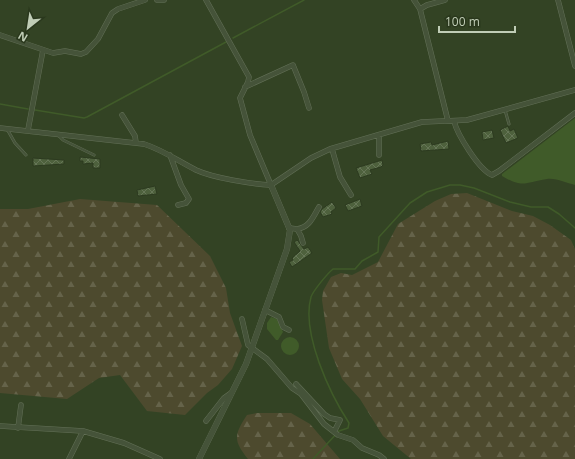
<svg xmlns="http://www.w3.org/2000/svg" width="575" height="459" viewBox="0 0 575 459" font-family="'Open Sans',sans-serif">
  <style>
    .forest { fill: url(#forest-firs) }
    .water { fill: #405b29 }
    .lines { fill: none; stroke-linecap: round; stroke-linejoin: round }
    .stream { stroke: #405b29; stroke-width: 1.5 }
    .building { fill: url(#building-cross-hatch); stroke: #2c3a1f }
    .service-casing { stroke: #637057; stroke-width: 3 }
    .minor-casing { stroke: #637057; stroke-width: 5.5 }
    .tertiary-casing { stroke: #637057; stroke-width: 6 }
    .service { stroke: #455339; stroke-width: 2 }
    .minor { stroke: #455339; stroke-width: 4.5 }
    .tertiary { stroke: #455339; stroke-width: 5.5 }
  </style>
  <defs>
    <pattern id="forest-firs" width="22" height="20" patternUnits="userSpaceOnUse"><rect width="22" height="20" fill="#4d4a2e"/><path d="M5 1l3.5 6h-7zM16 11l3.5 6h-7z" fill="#65634a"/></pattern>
    <pattern id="building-cross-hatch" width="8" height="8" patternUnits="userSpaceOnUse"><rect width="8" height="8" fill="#4e613d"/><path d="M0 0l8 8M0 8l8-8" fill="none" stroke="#667657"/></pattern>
  </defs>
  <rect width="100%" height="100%" fill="#334324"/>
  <path class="forest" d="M467,193L512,211L533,216L550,225L571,240L575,249V459H411L383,436L360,399L342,379L329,348L322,300L323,291L331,277L341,273L352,275L378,262L398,224L435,201L451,194Z
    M80,199L157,205L210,256L226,288L230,313L242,346L232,369L218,385L207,393L185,415L147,411L120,375L99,378L67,399L0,393V209H28Z
    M257,413H291L310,424L340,459H248C233,440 234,435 247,415Z"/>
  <path class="water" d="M575,118V185C566,183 557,178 547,179C525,182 524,189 502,176V174Z
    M271,317L277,319L283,332L278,340H276L267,329V323Z
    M281 346a9 9 0 1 1 18 0a9 9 0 1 1-18 0Z"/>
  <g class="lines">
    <path class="stream" d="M233,38L304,0
      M0,104L28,109
      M35,110L84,118L87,117L226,42
      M313,459L339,431L348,428L349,423C330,394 301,333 311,297C313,291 327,274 333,269H355L362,261L378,252L379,237L410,203L427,192L450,185H460L474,188L510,202L531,207H548L559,214L575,228"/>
  </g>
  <path class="building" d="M508,126L510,131L514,129L518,138L506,143L500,130Z
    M492,130L494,138L483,140L482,132Z
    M448,141L449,149L421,151L420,144L431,142L432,145Z
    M80,157L100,159V168H93V163L83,164V161H80Z
    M33,158L64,160V164L33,166Z
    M382,160L383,165L381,167L370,170L372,174L360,178L356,168Z
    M155,186L157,194L138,196L137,190Z
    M360,199L362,206L348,211L345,205Z
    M332,202L336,208L331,212L332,214L323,217L320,212L322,209Z
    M297,240L304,249L308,247L312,253L292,267L289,262L293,260L292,258L300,251L294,242Z"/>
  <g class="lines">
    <g class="service-casing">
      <path id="service" d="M505,110L509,124
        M7,129L15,143L26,155
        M59,136L63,140L94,155"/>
    </g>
    <g class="minor-casing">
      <path id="minor" d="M157,0H164
        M206,0L249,77L248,82L240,98L250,135L271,185
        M414,0L420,9L448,121
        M558,0L575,66
        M420,9L427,5L445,0
        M0,35L53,53L65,51L81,54L86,52L98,39L112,13L118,9L145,0
        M245,87L293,65L304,92L309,108
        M122,115L135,136L136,143
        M454,121C457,134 479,170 492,175L499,171L575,113
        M0,128L144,144C163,150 178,161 196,170C213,178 252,184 271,185L311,158L330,149L422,122L467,120L575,90
        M28,130L43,50
        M332,149L340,177L351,195
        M170,155L181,185L189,199L186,203L178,205
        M379,155V135
        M289,228L297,229L301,236L303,243
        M297,229C310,227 313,217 319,207
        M265,310L279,317L283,327L289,330
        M242,319L248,345L267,359L292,388L301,394L324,424L338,435L353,440L362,448L379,455L384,459
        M296,384L324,414L330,418L340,420L334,432
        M206,421L224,398L231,393
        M0,426L83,431L124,443L160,459
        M18,428L21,405
        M69,459L83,431"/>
    </g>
    <g class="tertiary-casing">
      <path id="tertiary" d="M199,459L246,364L287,249L290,230L271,185"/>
    </g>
    <use href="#service" class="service"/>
    <use href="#minor" class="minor"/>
    <use href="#tertiary" class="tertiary"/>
  </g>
  <g transform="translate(28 28) rotate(210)" stroke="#2a381d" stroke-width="3" paint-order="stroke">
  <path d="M0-3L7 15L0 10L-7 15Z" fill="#c0cdb6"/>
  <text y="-6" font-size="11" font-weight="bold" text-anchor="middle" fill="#c0cdb6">N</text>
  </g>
  <path d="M439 26v6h76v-6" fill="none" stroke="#c0cdb6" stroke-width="2"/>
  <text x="445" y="26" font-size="12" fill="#c0cdb6" stroke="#2a381d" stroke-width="3" paint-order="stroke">100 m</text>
</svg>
